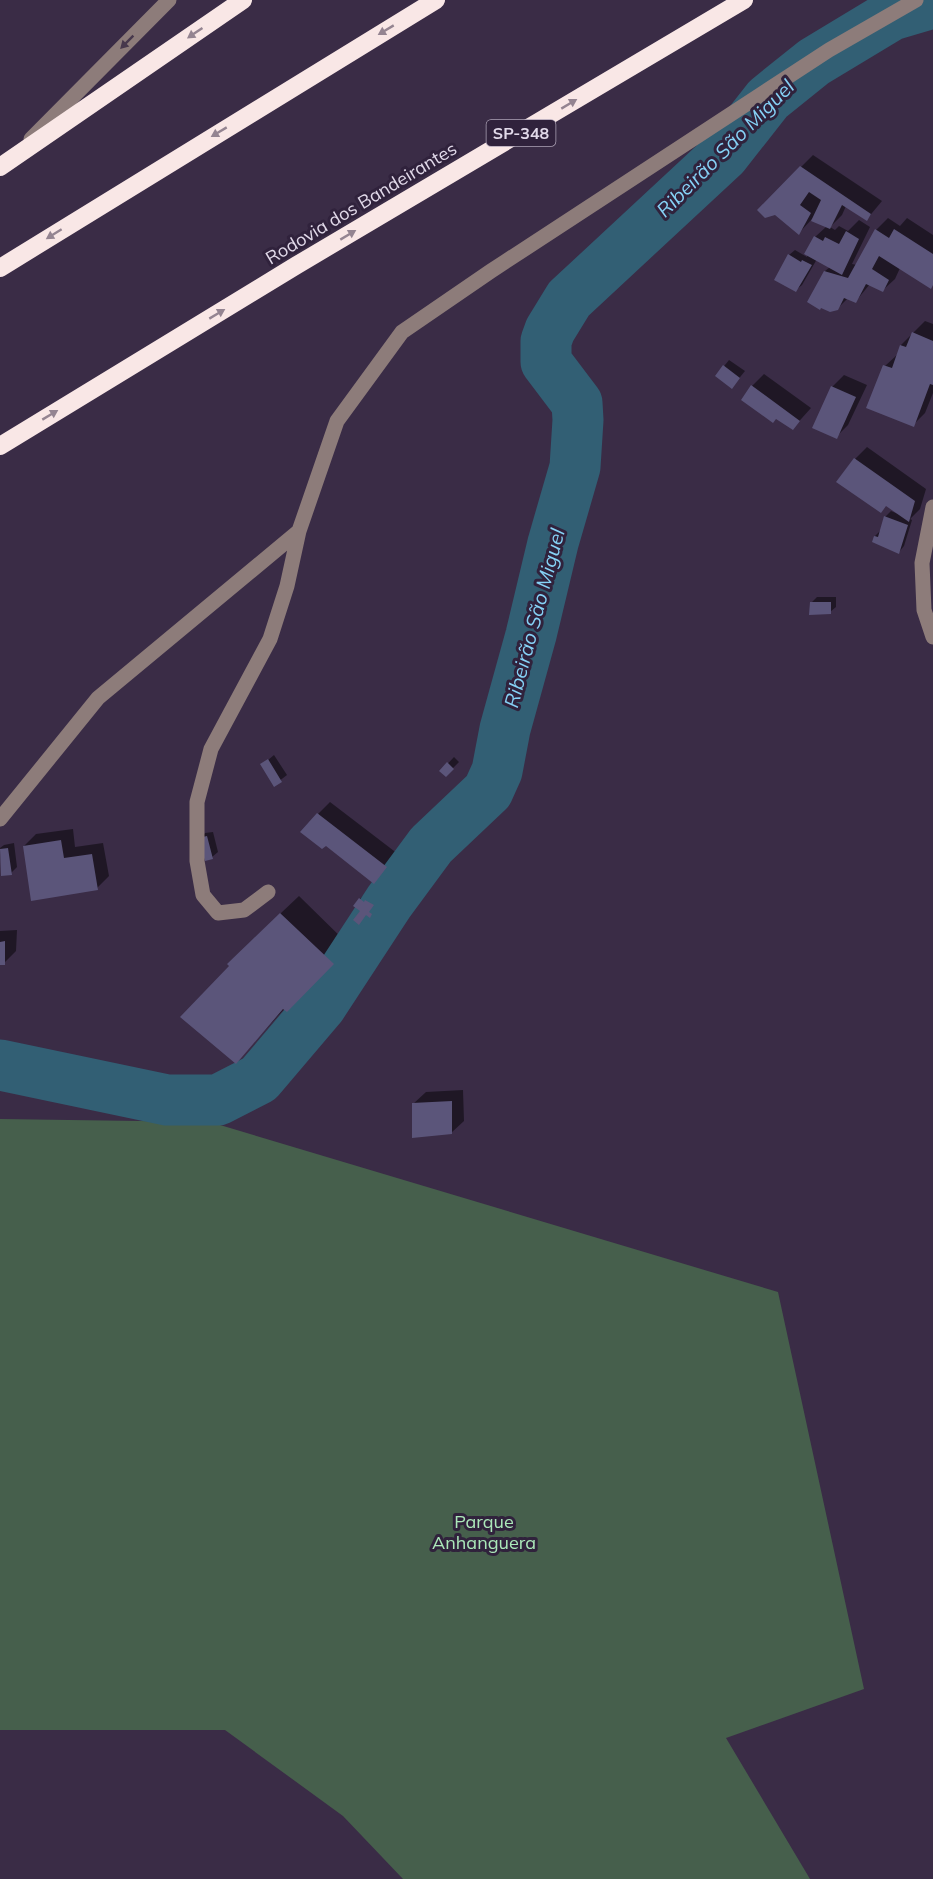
<svg xmlns="http://www.w3.org/2000/svg" width="933" height="1879" viewBox="0 0 933 1879" font-family="Mulish,sans-serif">
  <style>
    .green { fill: #465f4c }
    .shadow { fill: #0007 }
    .lines { fill: none; stroke-linecap: round; stroke-linejoin: round }
    .river { stroke: #325f74; stroke-width: 51 }
    .building { fill: #5b557a }
    .minor { stroke: #8d7c7a; stroke-width: 15 }
    .highway { stroke: #f9e7e6; stroke-width: 18 }
    .oneway { fill: #948491 }
    .oneway2 { fill: #47384c }
    .labels { text-anchor: middle; dominant-baseline: central; stroke-width: 6; stroke-linejoin: round; paint-order: stroke }
    .shield { fill: #30223c; stroke: #ada3b6; stroke-width: 1.5 }
    .shield-label { font-size: 16px; font-weight: bold; fill: #e2daea }
    .street-label { font-size: 18px; fill: #e2daea; stroke: #30223c }
    .park-label { font-size: 18px; fill: #abe8b9; stroke: #30223c }
    .water-label { font-size: 20px; font-style: italic; fill: #86d2f6; stroke: #30223c }
  </style>
  <rect width="100%" height="100%" fill="#3a2c46"/>
  <path class="green" d="M0,1119L210,1122L778,1292L864,1689L726,1738L810,1879H403L343,1816L225,1730H0Z"/>
  <path class="shadow" d="M813,155L882,201L867,219L846,206L842,215L830,227L835,230L839,226L848,231L859,220L870,227L852,264L857,265L876,230L888,218L900,226L907,218L933,235V284L900,268L895,279L883,290L870,284L856,301L848,298L837,309L825,271L830,267L817,259L802,285L796,290L789,255L795,250L807,257L815,237L827,226L812,219L799,233L801,167Z
    M925,321L933,324V393L925,413L913,425L885,366L898,354L901,345Z
    M729,360L745,371L732,387L717,375Z
    M764,374L811,408L793,428L752,386Z
    M844,375L867,385L848,425L836,437L814,427L832,387Z
    M867,447L926,489L920,509L910,519L912,520L904,546L899,552L875,536L881,530L885,517L891,511L898,514L855,459Z
    M817,597H836V607L830,612L811,603Z
    M274,755L287,775L274,785L262,765Z
    M454,757L459,762L446,775L441,771Z
    M330,802L398,854L374,882L318,814Z
    M73,829L75,847L103,843L109,876L97,888L24,846L36,834Z
    M213,832L218,852L212,857L200,839L205,833Z
    M14,843L17,867L11,873L2,874L0,848L4,845Z
    M366,893L378,899L374,906L377,908L370,916L367,914L359,923L362,911L360,899Z
    M299,896L350,946L287,1010L285,1008L236,1062L231,966L246,946Z
    M17,930L16,951L4,963L0,964V931Z
    M463,1090L464,1121L451,1133L413,1104L426,1092Z"/>
  <g class="lines">
    <path class="river" d="M0,1065L167,1100H218L259,1079L321,1006L389,902L431,845L488,791L497,771L505,729L531,635L553,543L575,467L578,420L577,403L546,362V341L550,330L569,299L724,155L768,99L814,62L892,15L933,3"/>
  </g>
  <path class="building" d="M800,166L871,214L867,221L842,205L830,229L811,221L821,200L809,192L800,205L811,213L799,235L775,215L765,218L757,210Z
    M875,229L889,238L894,229L933,254V285L931,289L879,256L872,269L889,280L883,292L866,284L856,303L844,298L838,310L830,312L821,308L820,310L807,302L824,271L848,278Z
    M846,231L859,239L842,275L804,254L814,236L823,241L825,237L839,244Z
    M788,254L801,262L802,260L812,265L796,292L774,280Z
    M912,332L933,341V385L930,384L914,427L866,408L883,365L892,368L900,345L906,347Z
    M723,365L740,378L732,389L715,376Z
    M751,385L800,421L793,430L776,419L773,423L741,400Z
    M831,386L856,397L837,439L812,428Z
    M854,458L915,501L909,522L886,506L881,513L836,482Z
    M884,516L908,525L899,554L872,542L874,536L878,537Z
    M810,602H831V614L809,615Z
    M268,759L282,782L274,787L260,764Z
    M447,762L454,769L446,777L439,771Z
    M317,813L387,867L374,884L326,846L322,849L300,832Z
    M207,836L213,859L205,861L198,838Z
    M61,840L64,858L92,854L98,890L31,901L23,846Z
    M8,848L12,875L1,876L0,849Z
    M359,898L364,902L365,900L374,905L369,912L372,914L370,918L366,915L359,925L353,920L360,911L353,906Z
    M280,913L334,964L287,1012L283,1009L236,1064L180,1017L229,966L227,964Z
    M5,941V965H0V942Z
    M452,1101V1134L412,1138V1103Z"/>
  <g class="lines">
    <path class="minor" d="M31,139L169,0
      M933,507L922,563L924,610L933,637
      M0,819L98,698L299,531L337,421L402,332L491,271L829,50L916,0
      M268,892L244,910L218,913L203,895L197,861V802L211,749L270,639L287,586L299,531"/>
    <path class="highway" d="M0,167L243,0
      M0,268L436,0
      M0,446L297,265L744,0"/>
  </g>
  <defs><path id="oneway-solid" d="M-6-.8H1V-3.2L6.5 0L1 3.2V.8H-6Z" transform="scale(1.5)"/></defs>
  <g class="oneway">
    <use href="#oneway-solid" transform="translate(386 30) rotate(149)"/>
    <use href="#oneway-solid" transform="translate(195 33) rotate(146)"/>
    <use href="#oneway-solid" transform="translate(569 104) rotate(-31)"/>
    <use href="#oneway-solid" transform="translate(219 132) rotate(149)"/>
    <use href="#oneway-solid" transform="translate(54 234) rotate(148)"/>
    <use href="#oneway-solid" transform="translate(348 235) rotate(-31)"/>
    <use href="#oneway-solid" transform="translate(217 314) rotate(-31)"/>
    <use href="#oneway-solid" transform="translate(50 415) rotate(-31)"/>
  </g>
  <use class="oneway2" href="#oneway-solid" transform="translate(127 42) rotate(135)"/>
  <g class="labels">
    <rect class="shield" x="486.5" y="120" width="69" height="26" rx="4.5"/>
    <g class="shield-label">
      <text x="521" y="133">SP-348</text>
    </g>
    <g class="street-label">
      <text transform="translate(361 203) rotate(-31)">Rodovia dos Bandeirantes</text>
    </g>
    <g class="park-label">
      <text x="484" y="1521">Parque<tspan x="484" dy="21">Anhanguera</tspan></text>
    </g>
    <g class="water-label">
      <text transform="translate(725 148) rotate(-45)">Ribeirão São Miguel</text>
      <text transform="translate(534 618) rotate(-75)">Ribeirão São Miguel</text>
    </g>
  </g>
</svg>
